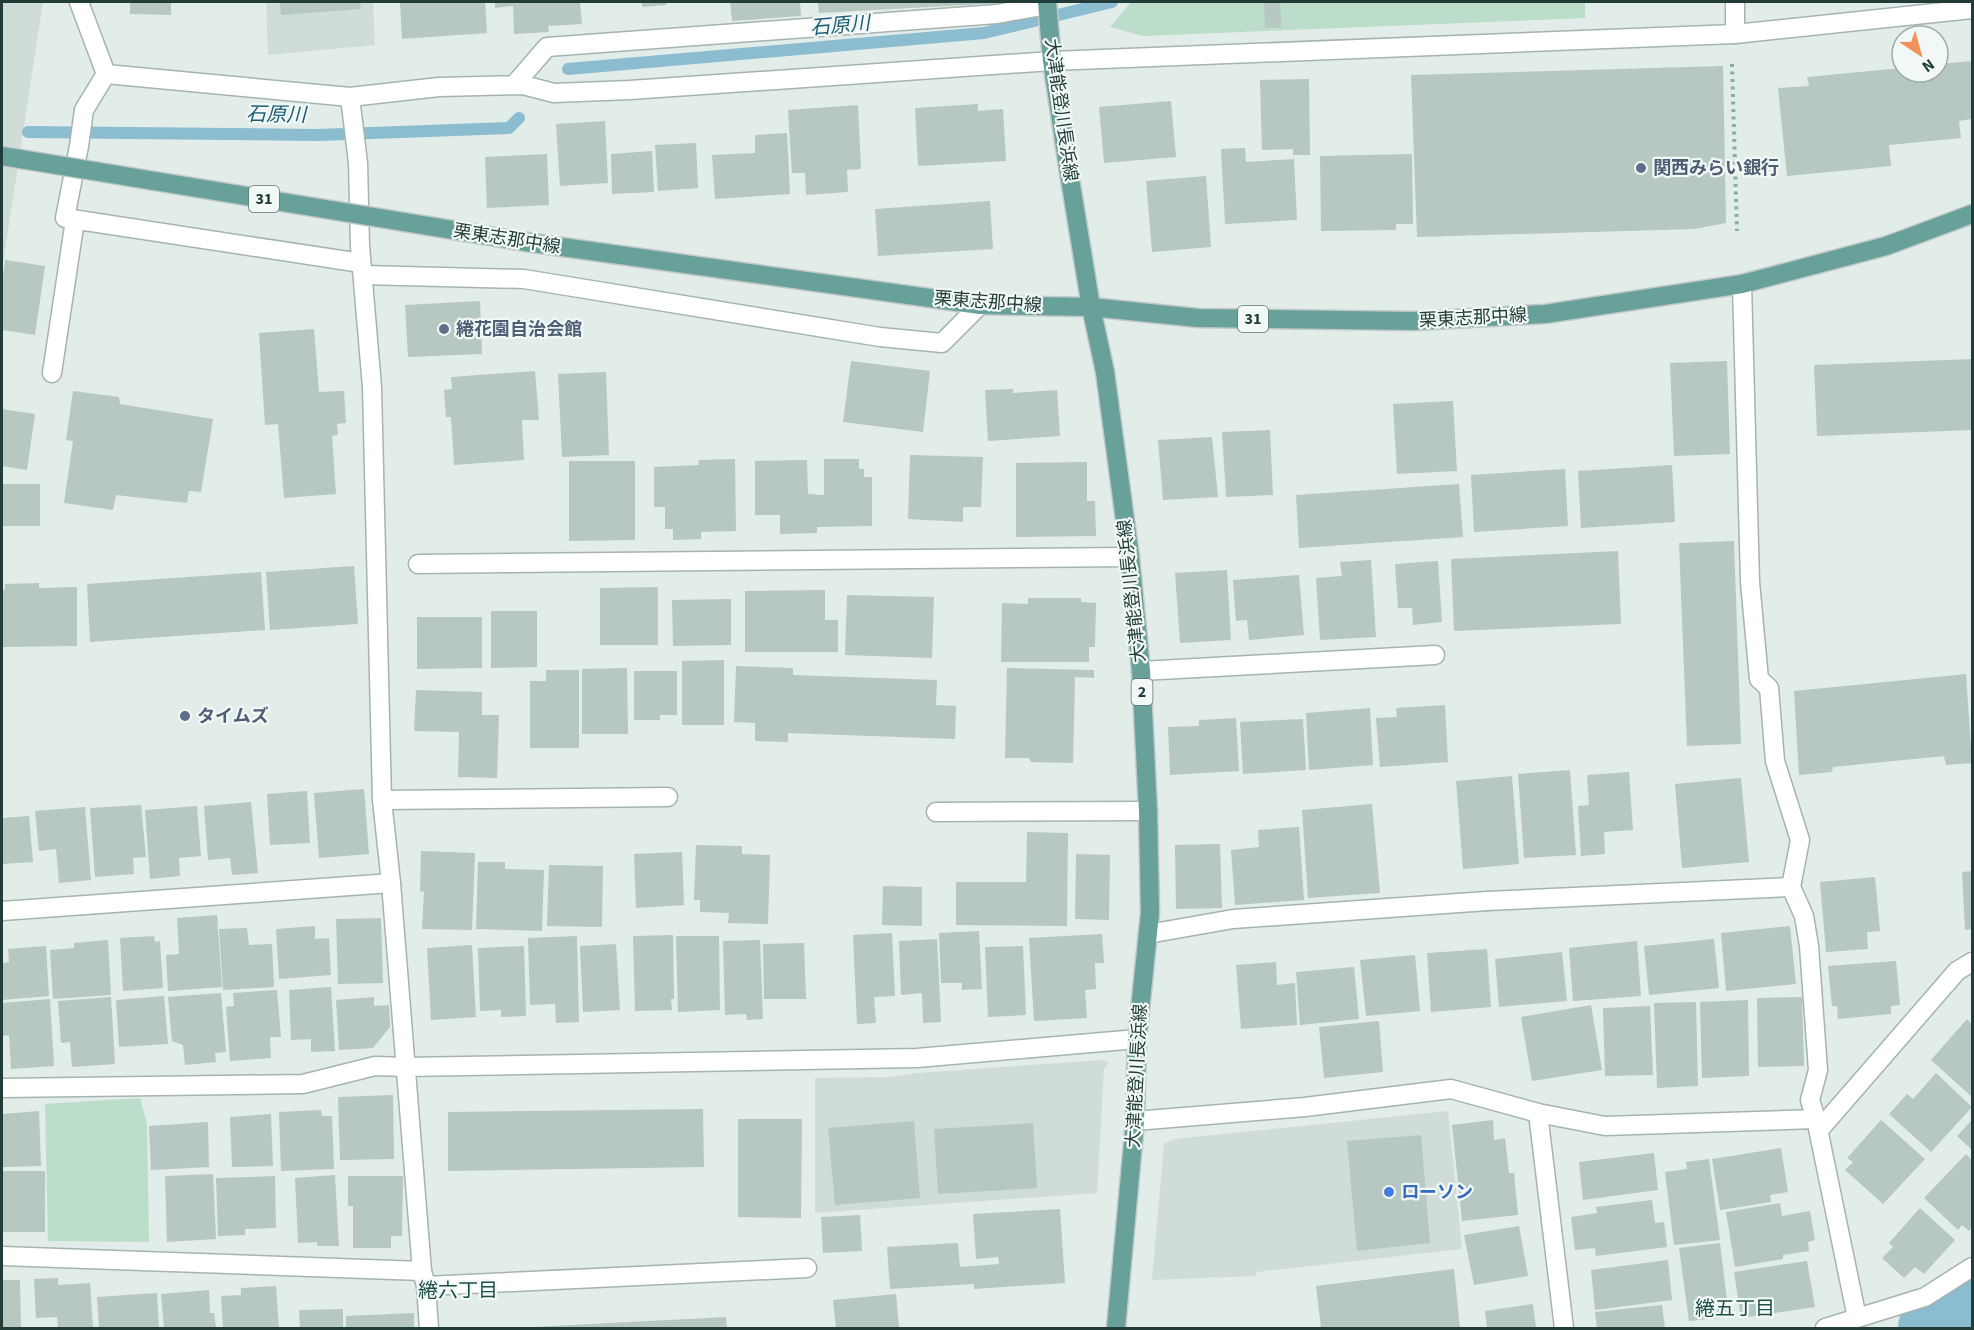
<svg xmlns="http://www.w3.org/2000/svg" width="1974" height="1330" viewBox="0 0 1974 1330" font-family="'Source Sans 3','Noto Sans JP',sans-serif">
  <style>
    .built { fill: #d0dcd8 }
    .green { fill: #bbddc9 }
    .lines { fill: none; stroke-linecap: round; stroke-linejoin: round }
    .stream { stroke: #8bbcd0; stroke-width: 12 }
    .river { stroke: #8bbcd0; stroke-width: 74 }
    .building { fill: #b7c7c2 }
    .lane-casing { stroke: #a5b4b1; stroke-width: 21 }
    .street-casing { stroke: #a5b4b1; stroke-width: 21 }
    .primary-casing { stroke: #c1c9c8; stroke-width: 21 }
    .path { stroke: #83afa7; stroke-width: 4; stroke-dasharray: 3 4.5; stroke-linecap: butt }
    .lane { stroke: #fff; stroke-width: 18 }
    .street { stroke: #fff; stroke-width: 18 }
    .primary { stroke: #67a199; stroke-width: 18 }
    .primary-bridge-casing { stroke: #c1c9c8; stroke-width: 21; stroke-linecap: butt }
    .primary-bridge { stroke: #67a199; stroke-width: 18 }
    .service-dot { fill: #5c6f8a; stroke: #f2f8f6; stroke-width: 2 }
    .shop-dot { fill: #3f7fe0; stroke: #f2f8f6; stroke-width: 2 }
    .labels { text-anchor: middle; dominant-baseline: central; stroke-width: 4.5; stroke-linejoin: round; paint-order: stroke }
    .shield { fill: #f2f8f6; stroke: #607572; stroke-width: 1.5 }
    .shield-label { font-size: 16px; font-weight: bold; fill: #223d39 }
    .street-label { font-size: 18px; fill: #223d39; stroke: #f2f8f6 }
    .service-label { font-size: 18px; font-weight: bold; fill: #4e5e75; stroke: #f2f8f6; text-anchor: start }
    .shop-label { font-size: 18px; font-weight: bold; fill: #366cbe; stroke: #f2f8f6; text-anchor: start }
    .water-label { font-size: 20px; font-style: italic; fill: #1d5d78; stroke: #f2f8f6 }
    .neighbourhood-label { font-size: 20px; fill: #1e4e49; stroke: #f2f8f6 }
  </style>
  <rect width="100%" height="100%" fill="#e2ece9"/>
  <path class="built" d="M2,2H43L2,270Z
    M266,2H373L375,45L268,55Z
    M1103,1060L1109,1062L1104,1069L1097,1193L815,1213V1078L888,1077L917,1073Z
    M1448,1111L1462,1249L1256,1272V1276L1152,1280L1164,1144L1174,1139Z"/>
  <path class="green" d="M1131,2H1585V18L1143,36L1110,27Z
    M140,1098L147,1124L149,1242L48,1241L45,1104Z"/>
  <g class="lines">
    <path class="stream" d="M568,69L984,33L1112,2
      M28,132L318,135L509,128L519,118"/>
    <path class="river" d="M1935,1328L1961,1316L1972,1307"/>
  </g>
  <path class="building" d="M130,2H171V15L130,14Z
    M280,2H360L361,9L281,15Z
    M400,2H485L487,33L402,39Z
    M495,2H580L582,24L548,26L549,32L514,34L513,6L495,8Z
    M642,2H666V5L642,7Z
    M730,2H800L801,16L732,21Z
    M818,2H1003V3L819,13Z
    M1264,2H1280L1281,28H1265Z
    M1972,61V119L1959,121L1961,138L1889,145L1891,166L1787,176L1778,88L1809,86L1807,77L1902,68V72H1938V64Z
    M1723,66L1726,223L1694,229L1417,237L1411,75Z
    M1309,79L1310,155H1293V149L1262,150L1260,80Z
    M1171,101L1176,157L1104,163L1099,107Z
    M978,104V111L1003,109L1006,161L918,166L915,108Z
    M858,105L861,169L847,170L848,192L806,195L805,173H792L788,110Z
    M605,121L608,183L560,186L556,124Z
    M787,133L790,194L715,199L712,155L755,153V135Z
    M696,143L698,188L658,191L655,145Z
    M1245,148L1246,162L1294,159L1297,220L1225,224L1221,149Z
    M652,151L654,192L612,194L611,154Z
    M547,154L549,205L487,208L485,157Z
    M1412,154L1413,224H1396V230L1321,231L1320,156Z
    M1206,176L1211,247L1152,252L1146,181Z
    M990,201L993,249L878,256L875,209Z
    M5,260L45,266L35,335L2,330V284Z
    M480,301L482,354L408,357L405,305Z
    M314,329L319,392L344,391L346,423L337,424L338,435L332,436L336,494L284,498L278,424L265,425L259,333Z
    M1972,359V430L1817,436L1814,365Z
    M851,361L930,371L923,432L843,422Z
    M1727,361L1730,454L1674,456L1670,363Z
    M535,371L539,420H522L524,460L454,465L451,417H446L444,390L452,389L451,377Z
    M606,372L609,455L562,457L558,374Z
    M1013,389V393L1057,390L1060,436L988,441L985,390Z
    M73,391L119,397L120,404L213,419L201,492L189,491L187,503L116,495L113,510L64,503L73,441L66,440Z
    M1453,401L1457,471L1397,474L1393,404Z
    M2,409L35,414L27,470L2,466Z
    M1270,430L1273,495L1226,497L1222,432Z
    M1212,437L1218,497L1163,500L1158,440Z
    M910,455L983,457L981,507H963V522L908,519Z
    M735,459L736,531L701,532V539L673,540V529H665V507H654V467L699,465L698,460Z
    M824,459H859V469H864V477H872V526L817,527V533L780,534V515H755V461L807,460L808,494L824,495Z
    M569,461H635V540L569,541Z
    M1087,462V501H1095L1096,536L1016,537V463Z
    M1672,465L1675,522L1581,528L1578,471Z
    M1565,469L1568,526L1474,532L1471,475Z
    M2,484H40V526H2Z
    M1459,484L1463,537L1299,548L1296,495Z
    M1734,541L1741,744L1687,746L1679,543Z
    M1618,551L1621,624L1454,631L1451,559Z
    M1371,560L1376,637L1320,640L1316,578L1342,576L1340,562Z
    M1438,561L1442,622L1413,625L1412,608H1398L1395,564Z
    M354,566L358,624L270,630L266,572Z
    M1227,570L1231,640L1180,643L1175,573Z
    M261,572L265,630L90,642L87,584Z
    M1299,575L1304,635L1249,640L1247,620L1236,621L1233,580Z
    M39,583V588L77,587V646L2,647V590H5V584Z
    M658,587V645H600V588Z
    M825,590V620H838V652H745V591Z
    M847,595L934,597L932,658L845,655Z
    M1028,598H1081V602L1096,603L1095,647H1089V662H1001L1002,603L1028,604Z
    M731,599V645L673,646L672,600Z
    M491,611H537V667L491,668Z
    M417,617H482V668L417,669Z
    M724,660V725H682V661Z
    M736,666L793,668V675L937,680L936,705L956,706L955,739L788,733V742L755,741V723L734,722Z
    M627,668L628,734H582V669Z
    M1007,668L1094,670V678L1075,677L1073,763L1031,762L1029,758H1005Z
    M546,670H579V748H530V681H546Z
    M634,671H677V715H660V720H634Z
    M1966,674L1972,763L1946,765L1944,756L1833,767L1832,772L1799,775L1794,691Z
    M416,690L482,692V715H499L497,778L458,777L459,732L414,731Z
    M1445,705L1448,762L1380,767L1376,718L1397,717L1396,708Z
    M1370,708L1373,765L1309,770L1306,713Z
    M1236,718L1239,771L1170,775L1168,727L1199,726V720Z
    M1303,719L1306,770L1243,774L1240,722Z
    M1570,770L1576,855L1524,858L1518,774Z
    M1629,772L1633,830L1604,832L1605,854L1581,856L1578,806L1589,805L1587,775Z
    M1512,776L1519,864L1463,869L1456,781Z
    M1741,778L1749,862L1682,868L1675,784Z
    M364,789L369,854L319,858L314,793Z
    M307,791L310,843L270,845L267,794Z
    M251,802L258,873L232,875L230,858L208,860L204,806Z
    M1372,804L1380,893L1308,898L1302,810Z
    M141,805L146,857L133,858L134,874L95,877L90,808Z
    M197,806L201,856L179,858L180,876L150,879L145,810Z
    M85,807L91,880L59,883L56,849L39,851L35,811Z
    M29,816L33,862L2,864V818Z
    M1299,827L1304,900L1235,905L1231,850L1259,847L1258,830Z
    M1027,832L1068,833L1067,926L956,925V882H1026Z
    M1220,844L1222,908L1176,909L1175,845Z
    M696,845L742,846V854L770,855L768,924L728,923L729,913L700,912V900H694Z
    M421,851L475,853L472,930L422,929L424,891L420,892Z
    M682,852L684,905L636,908L634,854Z
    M1076,854L1110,855L1109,920L1075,919Z
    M478,862H505V869L544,870L542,931L476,929Z
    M549,865L603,866L602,927L547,926Z
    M1972,871V929L1965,930L1962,872Z
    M1875,877L1880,931L1867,932L1868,949L1826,952L1820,882Z
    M883,886L922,887V926L882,925Z
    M217,915L222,987L168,991L166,955L179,954L177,918Z
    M381,918L383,983L338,984L336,919Z
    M315,926V939L329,938L331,975L279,979L276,929Z
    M1790,926L1796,984L1726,991L1721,933Z
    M247,928L249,945L272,944L274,987L223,990L219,929Z
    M979,931L982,989L962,990V983H941L939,933Z
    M892,933L895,996L874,997L876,1023L857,1024L853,935Z
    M1102,934L1104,963H1095L1096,989L1085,990L1087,1018L1034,1021L1029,938Z
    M673,935L674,999H671L672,1010L635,1011L633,936Z
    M154,936L155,942L160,941L163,988L123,991L120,938Z
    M577,936L579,1022L556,1023L555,1004L530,1005L528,938Z
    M676,936H719L720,1010L678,1012Z
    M937,939L941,1022L923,1023L922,993L901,995L899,941Z
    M1714,939L1719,988L1649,995L1644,946Z
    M108,940L111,995L53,999L50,950L74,948V943Z
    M760,940L763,1019L747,1020L746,1014L725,1015L723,941Z
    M1637,941L1641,996L1573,1001L1569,948Z
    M804,943L806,999H764L763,944Z
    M616,944L620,1010L583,1012L580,946Z
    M472,945L476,1017L431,1020L427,948Z
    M46,946L49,996L2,1000V963L9,962L8,949Z
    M524,946L526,1016L501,1017V1010L480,1011L478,948Z
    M1023,946L1026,1015L988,1017L985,947Z
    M1487,949L1491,1007L1431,1012L1427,953Z
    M1562,952L1567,1001L1499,1007L1495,959Z
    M1415,955L1420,1011L1366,1016L1360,960Z
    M1896,961L1900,1005L1891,1006V1014L1838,1019L1837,1006H1832L1828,966Z
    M1276,962L1277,985L1295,983L1297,1025L1241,1029L1236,965Z
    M1354,967L1359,1019L1300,1025L1296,972Z
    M331,987L335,1051L311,1052V1039L291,1040L289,990Z
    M277,990L281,1037H270L271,1058L230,1061L226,1007L234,1006L233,993Z
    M221,993L226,1052L215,1053L216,1062L185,1065L183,1045L172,1041L168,997Z
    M164,996L168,1044L119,1047L116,1000Z
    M111,997L115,1064L72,1067L70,1042L61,1043L58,1001Z
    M374,997V1006L389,1005L390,1027L373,1048L339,1050L336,1000Z
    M1802,997L1804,1066L1758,1067L1757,998Z
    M50,999L54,1066L11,1069L9,1035L2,1036V1003Z
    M1748,1000L1749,1076L1702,1078L1700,1002Z
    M1696,1002L1698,1086L1657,1088L1654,1003Z
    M1591,1005L1602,1070L1532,1081L1521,1017Z
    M1650,1006L1653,1075L1605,1076L1603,1008Z
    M1967,1019L1972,1024V1097L1931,1060Z
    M1379,1021L1383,1072L1324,1078L1319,1027Z
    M1936,1073L1972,1107L1931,1152L1889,1114L1907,1094L1913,1099Z
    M393,1095L394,1159L340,1160L338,1097Z
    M703,1109L704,1167L448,1171V1112Z
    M321,1110L322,1116H332L334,1169L281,1171L279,1112Z
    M39,1111L41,1166L2,1167V1114Z
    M271,1114L273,1166L232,1167L230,1117Z
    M738,1119H802L801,1218L738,1217Z
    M1493,1120L1494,1140L1505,1138L1509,1173H1514L1518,1215L1462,1221L1452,1125Z
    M1881,1120L1925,1159L1883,1204L1845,1170L1853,1162L1847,1158Z
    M1972,1120V1150L1957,1136Z
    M914,1121L920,1198L835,1205L828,1128Z
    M208,1122L209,1167L151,1170L149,1126Z
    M1033,1123L1037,1188L938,1194L934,1129Z
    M1421,1135L1430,1243L1357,1251L1347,1141Z
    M1781,1148L1788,1192L1770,1195L1771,1202L1720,1210L1712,1159Z
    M1654,1153L1658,1190L1583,1200L1579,1162Z
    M1966,1154L1972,1160V1227L1969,1231L1962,1225L1958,1230L1924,1198Z
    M1709,1159L1720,1240L1674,1245L1665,1172L1687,1169L1686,1162Z
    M2,1171H45V1232H2Z
    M213,1174L216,1239L167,1242L165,1176Z
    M335,1175L339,1246H317V1242L298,1243L295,1178Z
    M275,1176L276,1228L245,1229V1235L218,1236L216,1178Z
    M348,1176H403L402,1236H391V1248H353V1206H348Z
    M1652,1200L1655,1223L1664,1222L1667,1247L1596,1256L1595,1248L1575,1250L1571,1217L1597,1213L1596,1207Z
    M1780,1203L1782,1216L1810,1211L1815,1240L1808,1242L1809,1251L1783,1255V1259L1735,1267L1726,1212Z
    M1920,1208L1955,1240L1924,1274L1915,1267L1904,1278L1882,1258L1893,1247L1889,1243Z
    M1060,1209L1065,1283L974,1289V1284L890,1289L887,1247L958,1243L960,1267L999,1264L998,1257L976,1259L973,1214Z
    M860,1215L862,1251L823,1253L821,1217Z
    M1519,1226L1528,1276L1474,1285L1464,1235Z
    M1720,1243L1729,1317L1689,1321L1679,1248Z
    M1668,1260L1672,1300L1595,1310L1591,1270Z
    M1807,1261L1815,1307L1741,1318L1734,1272Z
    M1454,1269L1460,1328H1321L1316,1286Z
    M58,1278V1285L90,1283L93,1328H58L57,1317L36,1318L34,1279Z
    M2,1280H20L21,1328H2Z
    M276,1286L279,1328H223L221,1296L241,1295V1288Z
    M209,1290L210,1313H214L216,1328H164L161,1294Z
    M157,1293L159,1328H99L97,1297Z
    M896,1294L899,1328H836L833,1300Z
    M1533,1304L1536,1328H1487L1485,1311Z
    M1662,1305L1665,1328H1597L1595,1312Z
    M343,1309V1328H300L299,1310Z
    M414,1313V1328H346V1316Z
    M726,1317L727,1328H534V1327Z"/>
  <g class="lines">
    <g class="lane-casing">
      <path id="lane" d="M1735,2V34
        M106,74L350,97
        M514,85L547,47L997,14L1047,5
        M363,275L524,279L880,337L942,343L980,305
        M1742,284L1750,582L1759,679L1769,688L1775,761L1800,840L1791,887L1804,916L1809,946L1818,1070L1810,1100L1816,1119
        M936,812L1148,811
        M1148,934L1233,919L1487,901
        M405,1067L917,1058L1137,1039
        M426,1286L807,1268
        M429,1328L426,1286L422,1271L391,883L382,800L372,387L360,246L358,163L350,97L439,87L523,85L554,93L630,90L1052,61"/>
    </g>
    <g class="street-casing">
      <path id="street" d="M79,2L106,74L84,110L79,146L65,218L361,263
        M1052,61L1735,34L1972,9
        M52,373L75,220
        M418,564L1130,557
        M1141,671L1435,655
        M382,800L668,797
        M1487,901L1791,887
        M2,911L391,883
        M2,1088L303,1084L375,1066L405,1067
        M1538,1113L1564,1328
        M1135,1121L1305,1107L1451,1089L1538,1113L1605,1126L1816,1119L1857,1318
        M1819,1130L1957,971L1972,962
        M2,1256L422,1271
        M1825,1328L1925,1297L1972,1267"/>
    </g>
    <g class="primary-casing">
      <path id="primary" d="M1047,2L1052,61L1069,173L1091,307L1105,372L1130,557L1141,671L1148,811L1150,913L1137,1039L1135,1121L1116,1328
        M526,242L980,305L1091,307L1198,318L1413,321L1545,314L1742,284L1886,246L1972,214"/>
    </g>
    <path class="path" d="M1732,64L1737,231"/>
    <use href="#lane" class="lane"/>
    <use href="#street" class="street"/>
    <use href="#primary" class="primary"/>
    <g class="primary-bridge-casing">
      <path id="primary-bridge" d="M2,156L526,242"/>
    </g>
    <use href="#primary-bridge" class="primary-bridge"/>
  </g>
  <g class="service-dot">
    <circle cx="1641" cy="168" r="6"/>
    <circle cx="444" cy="329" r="6"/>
    <circle cx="185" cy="716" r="6"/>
  </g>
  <circle class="shop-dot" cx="1389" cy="1192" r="6"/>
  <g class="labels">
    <g class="shield">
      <rect x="249" y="186" width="30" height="26" rx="4.5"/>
      <rect x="1238" y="306" width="30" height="26" rx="4.5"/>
      <rect x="1131.5" y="679" width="21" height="26" rx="4.5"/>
    </g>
    <g class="shield-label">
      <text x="264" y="199">31</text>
      <text x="1253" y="319">31</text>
      <text x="1142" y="692">2</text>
    </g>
    <g class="street-label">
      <text transform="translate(1061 110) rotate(82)">大津能登川長浜線</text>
      <text transform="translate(507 239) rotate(9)">栗東志那中線</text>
      <text transform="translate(988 302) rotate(4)">栗東志那中線</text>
      <text transform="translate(1473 318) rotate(-3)">栗東志那中線</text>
      <text transform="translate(1132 591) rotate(-96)">大津能登川長浜線</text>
      <text transform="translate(1137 1076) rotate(-87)">大津能登川長浜線</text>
    </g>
    <g class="service-label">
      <text x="1653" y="168">関西みらい銀行</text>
      <text x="456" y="329">綣花園自治会館</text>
      <text x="197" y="716">タイムズ</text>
    </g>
    <g class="shop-label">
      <text x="1401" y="1192">ローソン</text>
    </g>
    <g class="water-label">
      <text transform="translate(840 26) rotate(-5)">石原川</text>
      <text transform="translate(276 115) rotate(1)">石原川</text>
    </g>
    <g class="neighbourhood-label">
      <text x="458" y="1291">綣六丁目</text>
      <text x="1735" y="1309">綣五丁目</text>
    </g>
  </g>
  <rect width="1974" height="1330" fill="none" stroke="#223d39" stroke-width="6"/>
  <g transform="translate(1920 54) rotate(144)"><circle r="28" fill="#f2f8f6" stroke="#9fadaa" stroke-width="1.5"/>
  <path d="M0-4.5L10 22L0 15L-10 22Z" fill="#f0945c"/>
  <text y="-9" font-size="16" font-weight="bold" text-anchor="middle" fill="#223d39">N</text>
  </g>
</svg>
